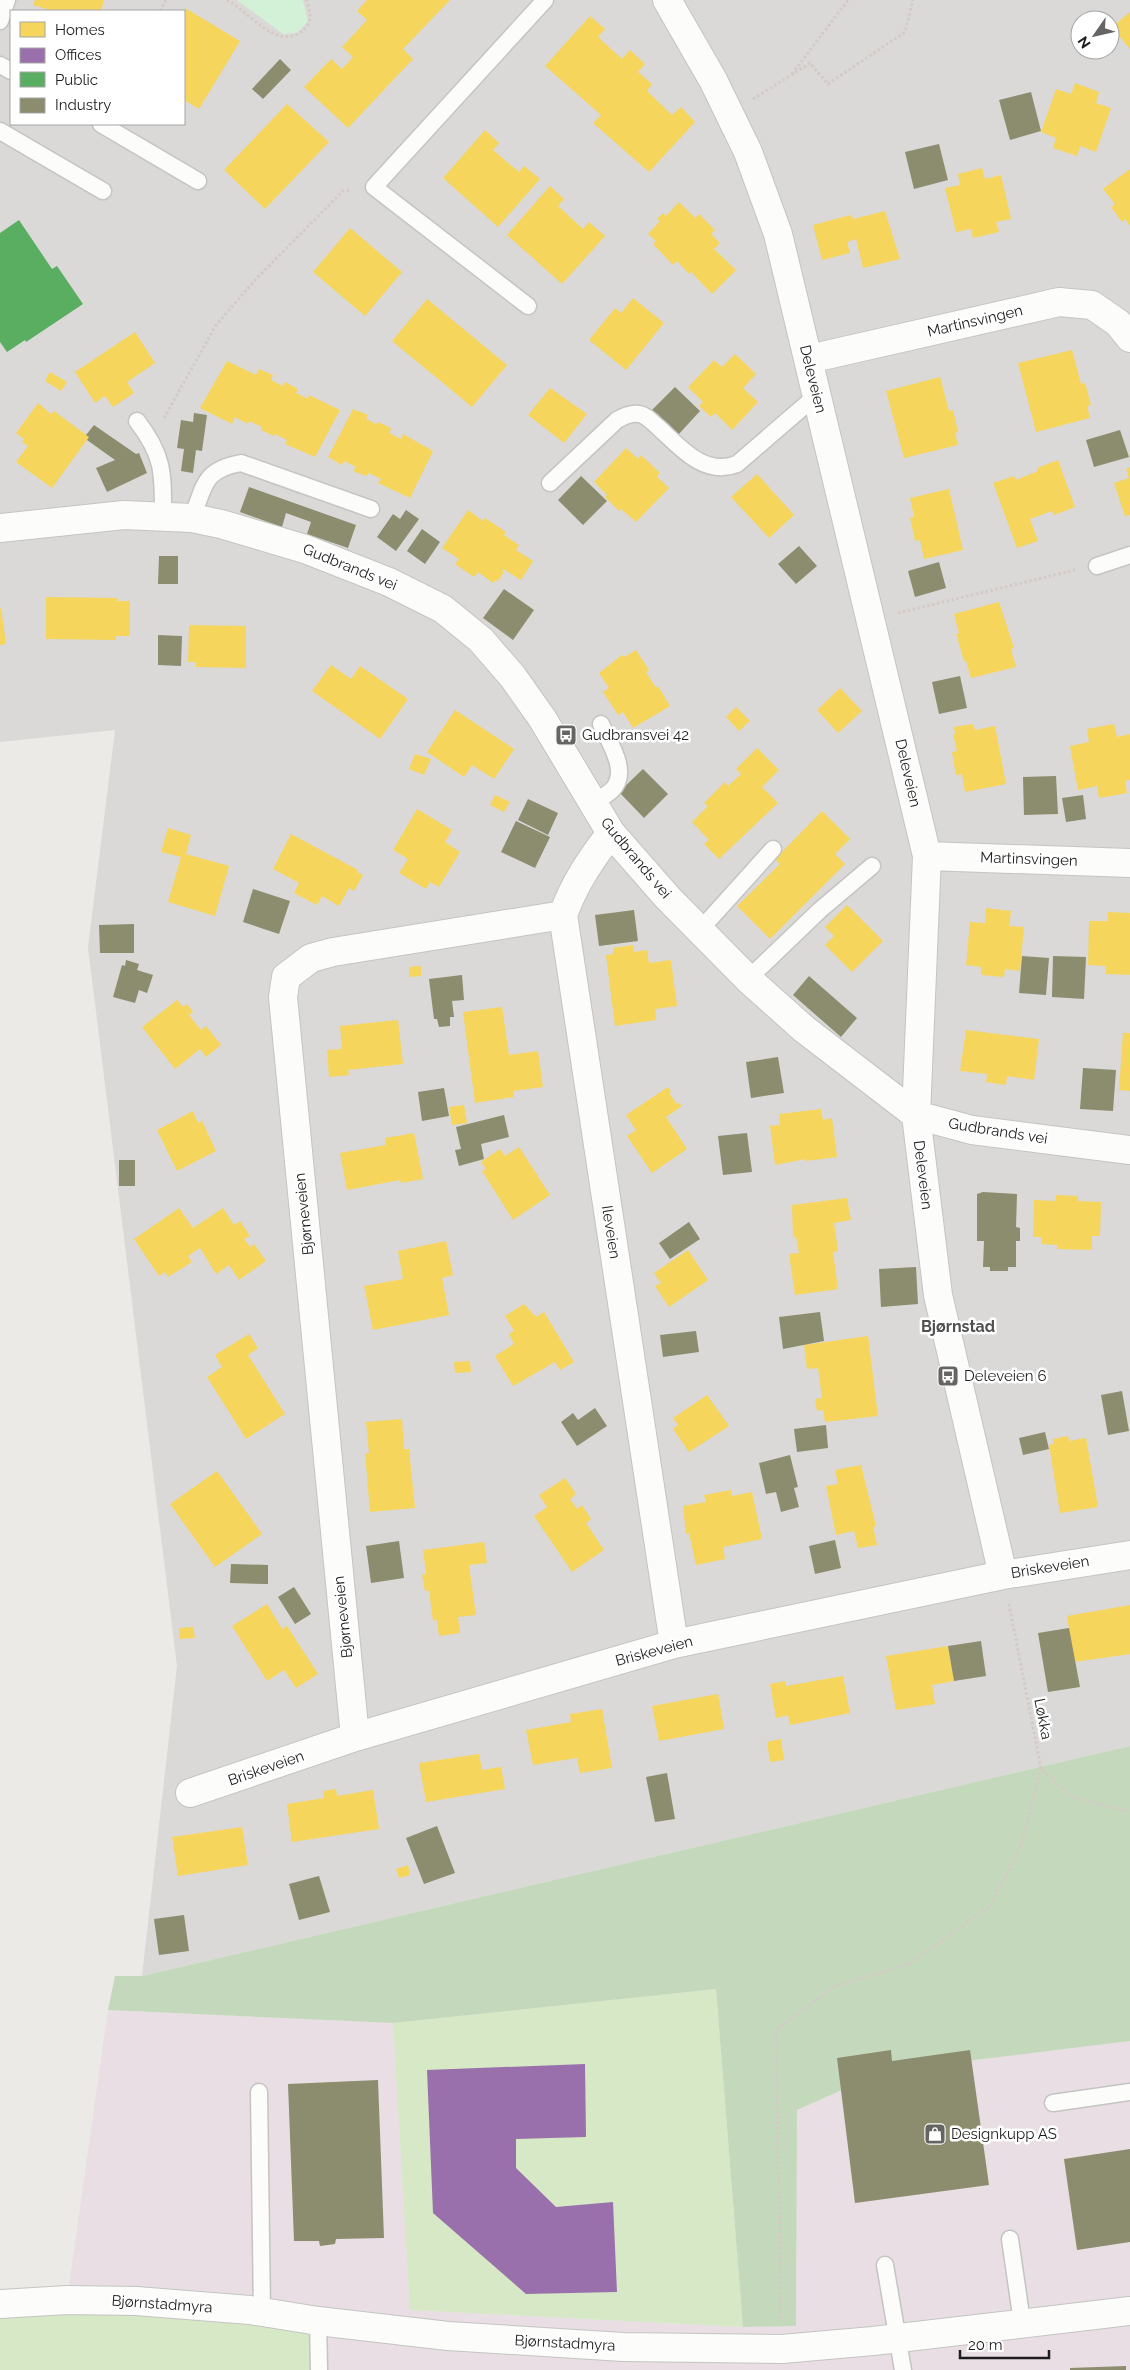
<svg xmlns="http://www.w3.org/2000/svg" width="1130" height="2370" viewBox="0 0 1130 2370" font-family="Raleway,sans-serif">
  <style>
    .residential { fill: #dad9d7; fill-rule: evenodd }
    .industrial { fill: #e8dee4 }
    .grass { fill: #d6e8c5 }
    .forest { fill: #c4d9bc }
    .park { fill: #d3f1d6 }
    .homes { fill: #f6d55c }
    .offices { fill: #9970ab }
    .public { fill: #5aae61 }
    .industry { fill: #8c8c6e }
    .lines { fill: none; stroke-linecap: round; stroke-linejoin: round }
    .service-casing { stroke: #c4c4c2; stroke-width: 19 }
    .minor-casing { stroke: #c4c4c2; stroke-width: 30 }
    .path { stroke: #d5c9c6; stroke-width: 3; stroke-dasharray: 2.5 2.5; stroke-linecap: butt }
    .service { stroke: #fcfcfb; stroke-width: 16 }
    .minor { stroke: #fcfcfb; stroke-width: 28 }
    .labels { text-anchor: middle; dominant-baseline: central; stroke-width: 5; stroke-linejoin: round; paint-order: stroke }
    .street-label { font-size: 15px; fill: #1d1d1d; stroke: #fff }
    .poi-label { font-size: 15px; fill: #1d1d1d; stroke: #fff; text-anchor: start }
    .neighbourhood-label { font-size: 16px; font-weight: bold; fill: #505050; stroke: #fff }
  </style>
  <rect width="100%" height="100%" fill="#ebeae6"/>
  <path class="residential" d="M0,0H1130V1746L142,1976L177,1666L88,947L115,730L0,742ZM11,11H184V124H11ZM1080,20H1110V50H1080Z"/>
  <path class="industrial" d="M108,2010L393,2023L410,2310L743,2327L796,2326L797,2110L885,2071L1130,2041V2370H319L67,2300Z"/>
  <path class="grass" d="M716,1989L743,2327L410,2310L393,2023Z
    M0,2304L318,2321L319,2370H0Z"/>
  <path class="forest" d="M1130,1746V2041L885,2071L797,2110L796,2326L743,2327L716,1989L393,2023L108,2010L115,1976H142Z"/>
  <path class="park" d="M237,0H303L308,21L297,33L283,34Z"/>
  <path class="homes" d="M35,0H104L101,11H46L47,9L33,5Z
    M367,0H450L403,49L413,59L348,128L304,87L331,59L342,69L353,57L342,47L367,20L357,11Z
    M185,8L240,41L199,109L184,100Z
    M1130,12V49L1112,27Z
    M590,16L605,29L598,37L622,59L630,50L645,64L638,72L652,84L647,91L672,115L681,107L695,122L649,172L593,123L601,115L545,66Z
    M1075,83L1099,92L1096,103L1111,108L1096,152L1080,146L1077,156L1053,148L1056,138L1041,132L1056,89L1071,94Z
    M287,104L329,142L265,209L224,170Z
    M485,130L499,143L493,150L519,172L524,166L540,179L498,227L443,178Z
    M982,168L985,179L1001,175L1011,219L996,222L999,232L973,238L971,229L956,232L945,188L960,185L958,174Z
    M1130,169V226L1125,219L1122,222L1111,207L1115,204L1103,189Z
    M550,186L564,199L558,206L583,229L589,222L605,236L562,284L507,235Z
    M679,202L695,218L699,214L715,230L711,234L720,243L714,249L736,270L712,294L691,272L689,274L677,261L673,265L653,244L656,241L648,234L660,221L657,219L663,213L666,216Z
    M885,211L900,259L863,268L856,239L847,242L850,253L822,260L813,225L851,215L853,219Z
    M350,228L402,272L365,316L313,272Z
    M633,298L664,323L626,370L589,340L615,308L621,313Z
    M427,299L507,365L472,407L392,341Z
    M135,332L155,363L127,382L134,393L113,407L105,396L95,403L75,372Z
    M1072,350L1081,384L1085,383L1091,405L1087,406L1090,418L1036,432L1018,363Z
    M735,354L756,374L743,388L758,402L732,430L715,413L711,417L699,406L703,402L688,387L714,360L722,367Z
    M227,361L256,375L259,369L273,375L271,380L283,386L285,382L298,389L296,393L308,399L309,395L340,410L315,457L285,444L287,440L275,434L274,436L261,430L262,427L249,421L248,424L235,417L232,424L200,408Z
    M50,372L67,382L61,391L45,381Z
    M940,377L949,411L953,410L958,432L955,433L958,445L904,458L886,391Z
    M550,388L587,414L564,443L528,415Z
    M38,403L51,414L54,411L89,437L52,488L16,462L28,446L22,442L24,439L16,433Z
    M353,409L368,415L366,419L376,424L378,422L391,428L389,433L401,439L403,434L433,451L410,498L378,483L381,479L369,473L366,476L353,471L356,467L344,461L342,465L328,457Z
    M626,448L638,459L641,455L660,473L657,477L669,488L636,522L621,509L619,511L605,497L607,495L594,482Z
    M1058,460L1075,507L1054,515L1052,511L1030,519L1038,541L1017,548L993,483L1014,476L1016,480L1038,471L1037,468Z
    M1130,467V515L1125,516L1114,483L1129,478L1126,469Z
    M757,474L794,515L769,538L731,497Z
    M949,489L963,550L924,559L920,540L915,541L910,518L914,517L910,498Z
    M468,510L483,521L485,518L506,532L504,535L519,545L516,550L533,561L521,580L503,569L502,570L504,572L498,581L496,580L493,583L478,572L474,577L455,564L459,559L442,548Z
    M46,597L117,598V601H130V636H116V640L46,639Z
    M999,602L1014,648L1011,649L1016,667L971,678L966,661H964L956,634L959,633L954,614Z
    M1,608L6,644L0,645V609Z
    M189,625L246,626V668L196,667V662H188Z
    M636,650L649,670L646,672L656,688L658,686L670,706L633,728L623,712L618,715L603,692L609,688L599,673L622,655L624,657Z
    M331,665L351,679L360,666L408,699L380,739L312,691Z
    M840,688L862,711L838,733L817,710Z
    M736,707L750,721L739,731L726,717Z
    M455,710L514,749L494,779L472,765L464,777L427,752Z
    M973,724L975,730L995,726L1006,784L965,792L962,774L956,775L952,752L957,751L953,734H955L954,727Z
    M1114,724L1117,737L1130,734V780L1125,781L1127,793L1099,798L1097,786L1078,790L1070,746L1089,742L1087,729Z
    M757,748L779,770L762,787L778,803L719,859L704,844L709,840L692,822L708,806L704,803L725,782L728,786L741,774L736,769Z
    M415,754L431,759L424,775L409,769Z
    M495,795L510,802L504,812L490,805Z
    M417,809L452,830L445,842L460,852L439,887L430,882L426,889L399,873L408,859L393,850Z
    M822,811L850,839L835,854L845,864L770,939L737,906L780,864L775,859Z
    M168,828L191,835L186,854L229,866L215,916L168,902L181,857L161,852Z
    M291,834L358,870L357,872L363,875L354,891L349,888L339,906L322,896L317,905L294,893L299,883L273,869Z
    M847,905L883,941L852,972L825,945L834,936L825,927Z
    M986,908L1011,911L1009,926L1024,927L1020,971L1005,969L1004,977L981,975V967L966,965L970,922L985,923Z
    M1108,912L1130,913V975L1106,974V966L1088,965L1089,921H1108Z
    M633,945L634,952L647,950L649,963L671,960L677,1006L655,1009L656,1020L615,1026L606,955L613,954V948Z
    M421,966V976L409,977V967Z
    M177,1000L183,1007L187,1004L193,1012L189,1015L201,1030L206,1026L221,1045L206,1057L200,1049L175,1069L142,1027Z
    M502,1007L509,1055L538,1051L543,1087L513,1091L514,1097L475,1103L463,1012Z
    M398,1020L403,1064L348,1070L349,1075L329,1077L327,1050L342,1049L340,1026Z
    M966,1030L1039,1039L1034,1080L1007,1076L1006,1085L986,1082L987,1074L960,1071Z
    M1123,1033H1130V1091L1119,1090Z
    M668,1087L671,1092L669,1093L677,1104L679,1103L682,1106L666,1117L687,1149L652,1173L627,1136L636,1130L626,1115Z
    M464,1105L467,1123L452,1125L449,1107Z
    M821,1109L823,1120L832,1118L837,1157L806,1161V1159L775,1165L770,1126L780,1125L779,1114Z
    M193,1111L198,1123L202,1121L216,1151L177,1171L157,1130Z
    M414,1133L423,1179L401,1183L400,1180L347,1190L340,1153L386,1145L385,1138Z
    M519,1147L550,1195L513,1220L482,1171L486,1169L481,1162L500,1149L505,1156Z
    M1056,1195L1078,1196V1201L1101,1202L1100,1236H1092V1250L1057,1249V1245L1041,1244L1042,1237H1033L1034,1200L1056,1201Z
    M847,1198L851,1220L834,1223L838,1251L833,1252L838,1289L795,1295L789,1254L799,1253L796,1237H793L792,1205Z
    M179,1208L193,1228L223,1208L234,1225L240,1221L250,1236L244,1239L250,1247L254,1244L266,1261L239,1280L229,1265L216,1274L200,1248L188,1256L192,1262L168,1277L165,1272L159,1276L134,1239Z
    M446,1241L453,1275L442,1278L449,1315L373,1330L364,1286L403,1279L398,1251Z
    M688,1250L708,1280L669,1307L655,1286L661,1283L654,1273Z
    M524,1304L536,1317L544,1312L574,1362L560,1370L555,1362L513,1386L495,1356L514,1344L509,1334L514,1331L505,1316Z
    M249,1334L258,1348L248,1355L285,1414L246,1439L207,1377L222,1367L215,1355Z
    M868,1336L878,1416L825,1422L823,1410L817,1411L815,1399L822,1398L818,1368L807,1369L804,1345Z
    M470,1361L471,1372L455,1373L454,1362Z
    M707,1395L729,1426L689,1452L673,1429L678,1425L673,1418Z
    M402,1419L404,1449H409L415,1508L370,1512L365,1453H369L366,1422Z
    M1068,1436L1069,1441L1086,1438L1098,1507L1060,1513L1049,1445L1053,1444V1439Z
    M861,1465L876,1526L873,1527L877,1545L858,1548L854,1531L836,1535L826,1486L838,1484L835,1470Z
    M217,1471L262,1534L215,1567L170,1504Z
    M565,1478L576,1494L570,1499L577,1509L582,1505L591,1519L586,1523L604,1550L572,1572L534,1516L547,1507L539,1495Z
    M731,1490L732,1496L752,1492L762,1539L723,1547L725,1559L696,1565L689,1533L686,1534L683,1506L706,1502L704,1495Z
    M484,1542L487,1563L469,1565L476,1615L458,1617L460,1633L439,1636L437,1620L433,1621L429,1591H425L422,1575L426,1574L423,1550Z
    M267,1604L282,1629L287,1626L318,1674L296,1688L284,1670L267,1681L232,1626Z
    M1130,1605V1654L1074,1662L1067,1616Z
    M193,1627L195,1638L180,1639L179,1628Z
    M948,1646L954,1681L932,1685L935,1704L896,1710L886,1656Z
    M843,1676L850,1713L790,1725L788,1715L776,1718L770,1684L785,1681L786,1686Z
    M718,1694L724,1729L659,1741L652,1706Z
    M602,1709L612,1768L580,1773L577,1758L533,1765L526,1730L571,1722L570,1714Z
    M781,1739L784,1760L770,1762L767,1742Z
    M479,1754L482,1770L501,1767L505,1789L426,1802L419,1763Z
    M336,1789L337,1796L373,1790L379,1829L292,1842L287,1804L324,1798L323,1791Z
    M242,1827L248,1865L178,1876L172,1837Z
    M408,1865L410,1875L399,1878L396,1869Z"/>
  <path class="offices" d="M585,2064L586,2137L516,2139V2168L556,2207L613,2202L617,2292L526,2294L433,2213L427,2070Z"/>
  <path class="public" d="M19,220L52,269L57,266L83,304L26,342L25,340L7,352L0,342V233Z"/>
  <path class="industry" d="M280,59L291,70L263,99L252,89Z
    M1031,92L1041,131L1010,140L999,100Z
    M939,144L948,180L914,189L905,152Z
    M675,387L700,411L678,435L652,410Z
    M194,413L207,415L202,451L196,450L193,473L181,471L184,449L177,448L181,420L193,422Z
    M94,425L136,454L139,453L147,473L107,492L96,468L115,460L87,440L89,437L86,435Z
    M1120,430L1129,457L1094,467L1086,440Z
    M581,476L607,501L583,525L558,500Z
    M249,487L356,525L348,548L307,534L311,522L286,513L282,527L240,512Z
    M406,510L419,519L396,551L377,537L393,514L400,519Z
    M422,529L440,542L425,564L407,551Z
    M799,546L817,566L796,584L778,564Z
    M159,556H178V584H158Z
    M939,562L946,588L915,597L908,571Z
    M504,589L534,610L513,640L483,618Z
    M158,635L182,636L181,666L158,665Z
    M960,676L967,708L939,714L932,682Z
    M643,769L668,794L644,818L619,792Z
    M1056,776L1058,814L1024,815L1023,777Z
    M1083,795L1086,819L1066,822L1062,798Z
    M528,799L558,813L548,835L518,820Z
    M516,821L550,837L535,868L501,852Z
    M253,889L290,901L279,934L243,922Z
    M634,910L638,941L599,946L595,915Z
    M134,924V953H100L99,925Z
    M1022,956L1049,958L1046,995L1019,993Z
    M1053,956L1086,957L1084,999L1052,997Z
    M126,960L139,964L137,970L153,975L147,993L139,990L135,1003L113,997L122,965L125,966Z
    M462,975L464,1000L452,1001L454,1017H450V1026L439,1027L437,1019H434L429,979Z
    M809,976L857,1018L841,1037L793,995Z
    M778,1057L784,1093L751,1098L746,1062Z
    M1083,1068L1116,1070L1113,1111L1080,1109Z
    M444,1088L449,1116L422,1121L418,1092Z
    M504,1115L509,1137L481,1144L484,1159L459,1166L455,1150L461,1149L456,1127Z
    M747,1133L752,1172L723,1175L718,1136Z
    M119,1160H135V1186H119Z
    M983,1192L1017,1194L1016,1227L1020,1228V1241H1016V1267H1008V1271H990V1267H983L984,1241H977V1194Z
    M689,1222L700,1239L670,1259L659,1243Z
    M916,1267L918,1304L881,1307L879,1269Z
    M820,1312L824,1341L783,1349L779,1317Z
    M696,1331L699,1352L663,1357L660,1335Z
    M1122,1391L1129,1431L1108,1435L1101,1395Z
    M595,1408L607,1426L577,1446L561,1422L573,1413L578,1420Z
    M826,1425L828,1448L797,1452L794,1429Z
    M1045,1432L1049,1449L1023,1455L1019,1438Z
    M790,1455L798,1487L794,1488L799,1507L781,1512L776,1492L766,1494L759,1463Z
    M835,1540L841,1568L815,1574L809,1546Z
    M399,1541L404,1578L371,1583L366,1546Z
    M231,1564L268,1565V1584L230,1583Z
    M294,1587L311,1614L295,1624L278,1597Z
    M1069,1628L1080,1687L1048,1692L1038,1633Z
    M981,1641L986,1676L954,1681L948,1646Z
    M667,1773L675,1819L655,1822L646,1777Z
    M437,1826L455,1873L424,1884L406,1838Z
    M319,1876L330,1912L299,1920L289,1884Z
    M184,1915L189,1951L159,1955L154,1919Z
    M891,2050L892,2061L970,2050L989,2185L855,2203L837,2058Z
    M378,2080L384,2238L336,2239L335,2244L320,2246L319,2241H294L288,2084Z
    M1130,2149V2242L1077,2250L1064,2159Z
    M1126,2366V2370H1070V2368Z"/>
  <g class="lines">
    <g class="service-casing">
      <path id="service" d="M0,21L7,0
        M0,65L11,71
        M101,124L198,181
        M0,131L103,191
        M528,306L374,187L545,0
        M137,421C164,456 163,473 163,516
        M550,483L617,420C624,416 631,413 639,414C646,415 652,422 658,427C680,447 704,477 737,464L817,395
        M192,518C205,485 203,470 241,463L371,509
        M1097,566L1130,555
        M592,803C599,799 607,795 612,790C630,772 609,742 601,724
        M700,930L773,849
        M748,979L820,910L872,866
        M259,2092L262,2312
        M1053,2103L1130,2092
        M1010,2239L1022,2322
        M885,2265L903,2370
        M318,2321L319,2370"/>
    </g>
    <g class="minor-casing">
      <path id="minor" d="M667,0L713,80L748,152L778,234L927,856L916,1115L938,1295L1003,1575
        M809,359L1059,302L1092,305L1118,323L1130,338
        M0,528L124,515L192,518L221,524L305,549L389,582L443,609L481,640L513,677L542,718L611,833L668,898L748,979L804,1029L916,1115L972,1130L1130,1150
        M611,833C591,859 574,884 563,915L674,1644
        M927,856L1130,863
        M355,1737L283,997L286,977L311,958L333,952L563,915
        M190,1793L355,1737L674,1644L1003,1575L1130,1555
        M0,2304L67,2300L136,2301L250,2310L318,2321L448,2336L623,2347L782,2349L873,2341L1130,2311"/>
    </g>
    <path class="path" d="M227,0C250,12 276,51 302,31C313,23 311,12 306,0
      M160,11L166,0
      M792,74L848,0
      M753,99L810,63L828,84L905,32L913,0
      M164,418L216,325L256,279L343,191L351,190
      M898,613L1075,570
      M1009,1604L1041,1768L1071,1797L1130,1812
      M781,2319L776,2030L835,1986L909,1964L989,1907L1021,1846L1041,1768"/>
    <use href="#service" class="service"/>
    <use href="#minor" class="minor"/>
  </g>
  <defs>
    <g id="bus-square" transform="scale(1.125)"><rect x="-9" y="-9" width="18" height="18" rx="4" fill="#656563" stroke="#fff"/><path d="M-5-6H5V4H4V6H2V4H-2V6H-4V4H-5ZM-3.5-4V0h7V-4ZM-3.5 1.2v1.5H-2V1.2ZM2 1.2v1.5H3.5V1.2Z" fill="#fff"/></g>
    <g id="shop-square" transform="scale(1.125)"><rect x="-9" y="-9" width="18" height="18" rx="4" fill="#656563" stroke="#fff"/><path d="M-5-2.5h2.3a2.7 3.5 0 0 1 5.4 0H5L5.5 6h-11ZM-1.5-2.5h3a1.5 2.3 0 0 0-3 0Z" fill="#fff"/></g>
  </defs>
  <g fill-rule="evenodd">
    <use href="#bus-square" x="566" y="735"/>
    <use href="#bus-square" x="948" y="1376"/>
    <use href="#shop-square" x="935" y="2134"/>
  </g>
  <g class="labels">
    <g class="street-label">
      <text transform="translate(975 321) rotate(-13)">Martinsvingen</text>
      <text transform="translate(813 379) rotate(76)">Deleveien</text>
      <text transform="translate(350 567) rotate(22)">Gudbrands vei</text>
      <text transform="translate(908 773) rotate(77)">Deleveien</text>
      <text transform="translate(636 858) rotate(50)">Gudbrands vei</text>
      <text transform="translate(1029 859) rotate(2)">Martinsvingen</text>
      <text transform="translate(998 1131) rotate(9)">Gudbrands vei</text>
      <text transform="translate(923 1175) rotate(83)">Deleveien</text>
      <text transform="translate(304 1214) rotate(-96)">Bjørneveien</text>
      <text transform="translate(611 1232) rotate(81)">Ileveien</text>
      <text transform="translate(1050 1567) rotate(-9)">Briskeveien</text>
      <text transform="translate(343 1617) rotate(-96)">Bjørneveien</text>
      <text transform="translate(654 1651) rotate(-15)">Briskeveien</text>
      <text transform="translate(1043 1719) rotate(79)">Løkka</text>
      <text transform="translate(266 1768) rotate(-19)">Briskeveien</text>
      <text transform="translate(162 2304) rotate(4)">Bjørnstadmyra</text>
      <text transform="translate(565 2343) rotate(3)">Bjørnstadmyra</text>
    </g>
    <g class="poi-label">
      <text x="582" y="735">Gudbransvei 42</text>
      <text x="964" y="1376">Deleveien 6</text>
      <text x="951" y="2134">Designkupp AS</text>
    </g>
    <g class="neighbourhood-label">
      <text x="958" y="1326">Bjørnstad</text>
    </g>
  </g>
  <rect x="10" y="10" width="175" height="115" fill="#ffffff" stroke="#a5a5a5"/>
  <rect x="20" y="22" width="25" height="15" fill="#f6d55c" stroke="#a5a5a5"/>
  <text x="55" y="35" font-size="15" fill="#1d1d1d">Homes</text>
  <rect x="20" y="48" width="25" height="15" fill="#9970ab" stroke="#a5a5a5"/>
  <text x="55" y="60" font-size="15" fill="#1d1d1d">Offices</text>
  <rect x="20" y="72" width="25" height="15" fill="#5aae61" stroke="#a5a5a5"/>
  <text x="55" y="85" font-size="15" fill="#1d1d1d">Public</text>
  <rect x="20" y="98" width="25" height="15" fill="#8c8c6e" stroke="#a5a5a5"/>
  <text x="55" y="110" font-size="15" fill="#1d1d1d">Industry</text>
  <g transform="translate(1095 35) rotate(236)"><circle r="24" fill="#ffffff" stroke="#a5a5a5"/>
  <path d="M0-4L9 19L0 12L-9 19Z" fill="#656563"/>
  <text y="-8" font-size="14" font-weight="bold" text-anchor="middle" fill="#1d1d1d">N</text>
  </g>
  <path d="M960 2350v8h89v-8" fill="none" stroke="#1d1d1d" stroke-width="2.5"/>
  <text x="968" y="2350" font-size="15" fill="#1d1d1d" stroke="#ffffff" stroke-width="4" paint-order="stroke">20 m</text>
</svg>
